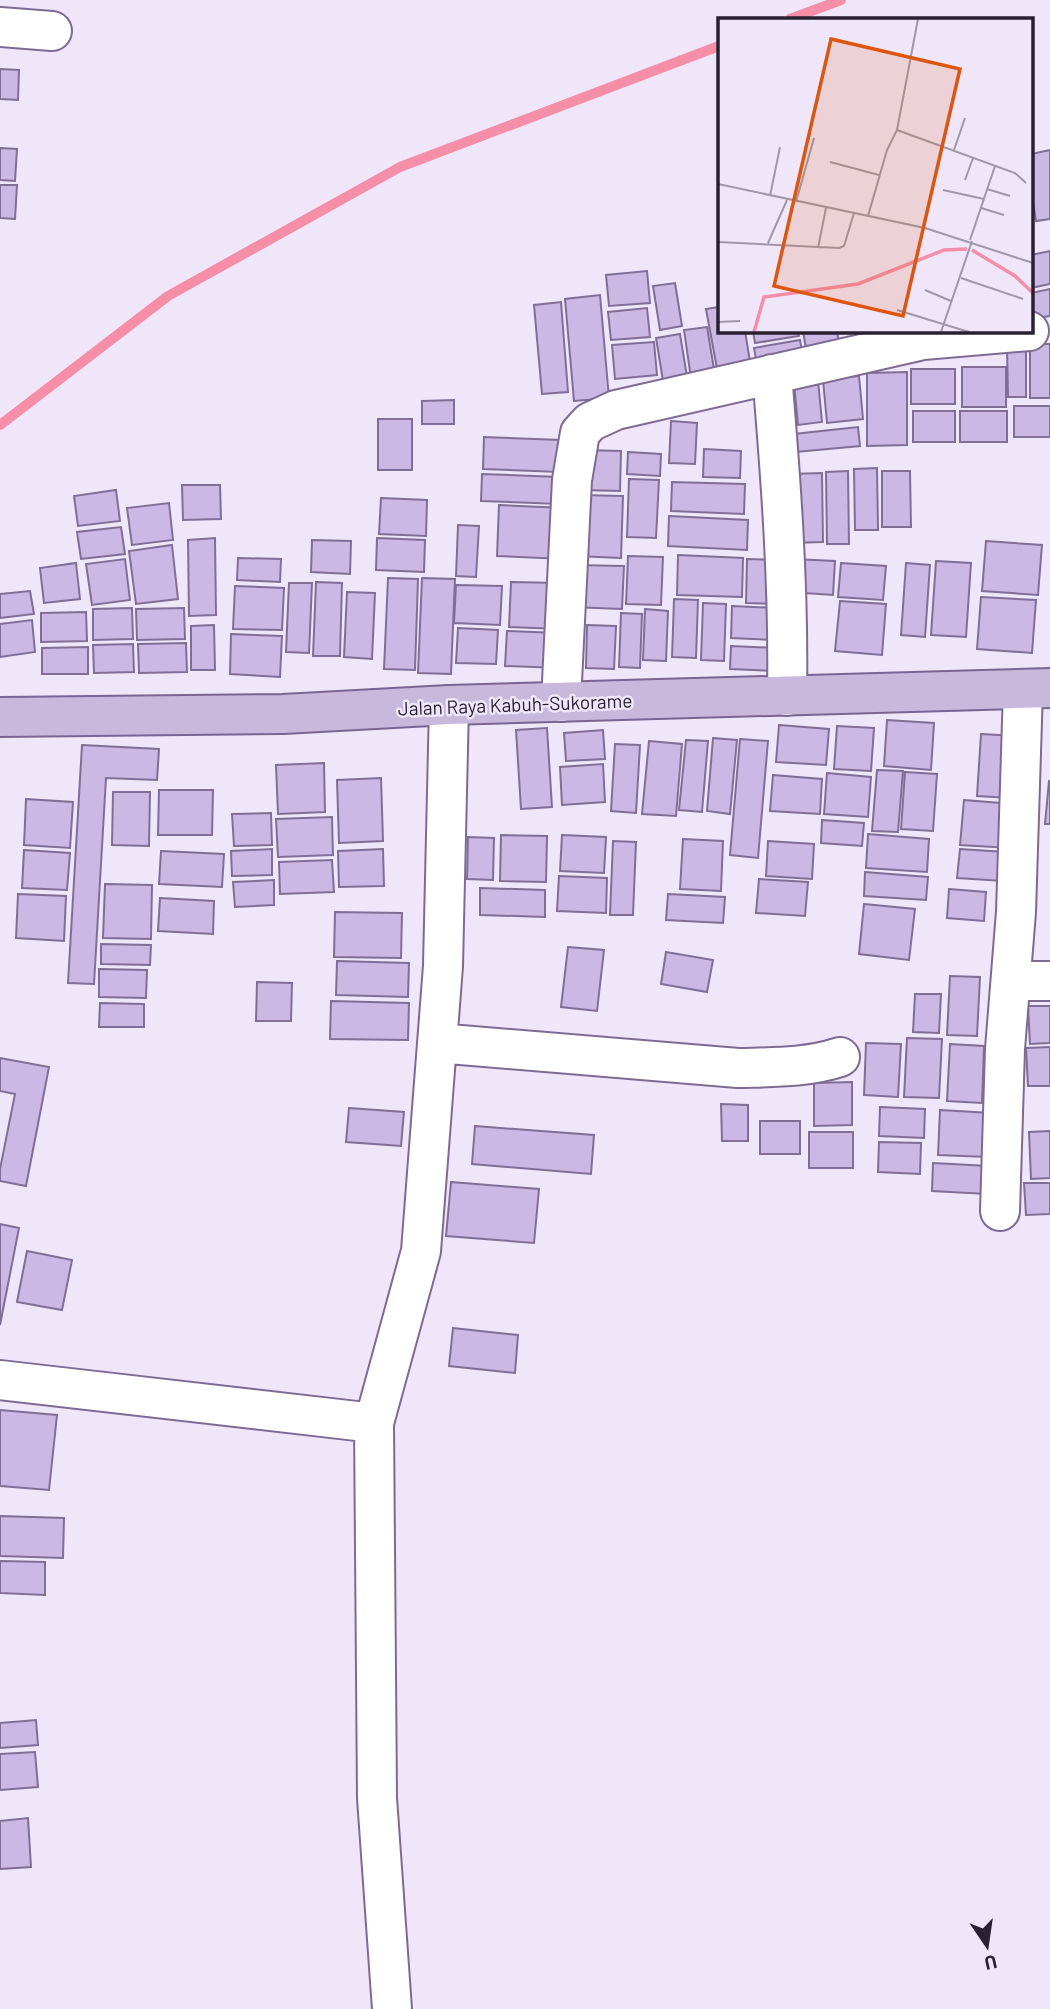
<svg xmlns="http://www.w3.org/2000/svg" width="1050" height="2009" viewBox="0 0 1050 2009" font-family="Barlow,sans-serif">
  <style>
    .lines { fill: none; stroke-linecap: round; stroke-linejoin: round }
    .stream { stroke: #f58ea6; stroke-width: 10 }
    .building { fill: #ccb8e5; stroke: #816e97; stroke-width: 2 }
    .minor-casing { stroke: #7d6b93; stroke-width: 42 }
    .major-casing { stroke: #796591; stroke-width: 42 }
    .minor { stroke: #fff; stroke-width: 38 }
    .major { stroke: #c8b8dc; stroke-width: 38 }
    .labels { text-anchor: middle; dominant-baseline: central; stroke-width: 5; stroke-linejoin: round; paint-order: stroke }
    .street-label { font-size: 19px; fill: #292132; stroke: #efe7f9 }
    .inset-river { fill: none; stroke: #f58ea6; stroke-width: 3.5 }
    .inset-road { fill: none; stroke: #a098a9; stroke-width: 2 }
    .view { fill: #de560e; fill-opacity: 0.15; stroke: #de560e; stroke-width: 3.5 }
    .inset-edge { fill: none; stroke: #292132; stroke-width: 3.5 }
  </style>
  <rect width="100%" height="100%" fill="#efe7f9"/>
  <g class="lines">
    <path class="stream" d="M790,19L841,0
      M0,425L168,296L400,167L719,46"/>
  </g>
  <path class="building" d="M0,69L19,70L18,100L0,99Z
    M0,148L17,149L15,181L0,180Z
    M1050,150V219L1036,221L1031,188V154Z
    M0,185H17L15,219L0,218Z
    M1050,251V284L1031,288V255Z
    M647,271L650,303L609,306L606,275Z
    M675,283L682,326L660,330L653,286Z
    M1050,289V316L1031,319V293Z
    M600,295L609,398L574,401L565,299Z
    M561,302L568,392L542,394L534,305Z
    M719,307V331H745L751,368L718,374L706,309Z
    M647,308L650,337L611,340L608,312Z
    M707,327L716,381L692,385L684,330Z
    M753,331H798L799,336L755,343Z
    M803,331H837L839,343L806,349Z
    M680,334L688,383L664,387L656,338Z
    M800,340L804,362L758,370L754,348Z
    M654,342L657,375L615,379L612,345Z
    M1030,344H1050V398H1030Z
    M1007,347H1026V397H1008Z
    M962,367H1006V407H962Z
    M911,369H955V404H911Z
    M907,372V445L867,446V373Z
    M859,376L863,419L827,423L823,380Z
    M818,380L822,422L798,425L794,383Z
    M454,400V424H422V401Z
    M1014,406H1050V437H1014Z
    M913,411H955V442H913Z
    M960,411H1007V442H960Z
    M378,419H412V470H378Z
    M671,421L697,423L695,464L669,463Z
    M858,427L860,446L796,452L794,434Z
    M484,437L561,440L559,472L483,469Z
    M704,449L741,451L740,478L703,477Z
    M584,450L621,451L620,491L583,490Z
    M628,452L661,454L660,476L627,474Z
    M877,468L878,530H855L854,469Z
    M848,471L849,544H827L826,472Z
    M882,471H910L911,527H882Z
    M822,473L823,542L791,543L789,474Z
    M482,474L560,477L559,504L481,501Z
    M629,479L659,480L656,538L627,537Z
    M672,482L745,484L744,514L671,511Z
    M182,485H220L221,519L183,520Z
    M116,490L120,521L78,526L74,496Z
    M579,495L623,496L621,558L576,556Z
    M381,498L427,500L426,536L379,534Z
    M169,503L173,540L132,545L127,508Z
    M499,505L565,508L564,559L497,556Z
    M669,516L748,520L747,550L668,546Z
    M458,525L479,526L476,577L456,576Z
    M121,527L125,554L81,559L77,532Z
    M215,538L216,615L189,616L188,540Z
    M377,538L425,540L424,572L376,570Z
    M312,540L351,541L350,574L311,572Z
    M986,541L1042,545L1038,595L982,591Z
    M172,545L178,599L136,604L129,551Z
    M678,555L743,558L742,597L677,595Z
    M628,556L663,557L661,605L626,604Z
    M238,558L281,559L280,582L237,580Z
    M125,559L130,600L92,605L86,564Z
    M747,559L781,560L779,604L746,603Z
    M793,559L835,561L833,595L790,592Z
    M936,561L971,563L966,637L931,635Z
    M76,563L80,599L44,603L40,568Z
    M841,563L886,566L883,600L838,597Z
    M906,563L930,565L925,637L901,635Z
    M572,565L624,566L622,609L570,607Z
    M388,578L418,579L415,670L384,669Z
    M422,578L455,579L451,674L418,673Z
    M316,582L342,583L340,656H313Z
    M511,582L561,583L559,629L509,627Z
    M289,583H312L309,653L286,652Z
    M456,585L502,586L500,625L454,623Z
    M235,586L284,588L282,630L233,629Z
    M30,591L34,614L0,618V594Z
    M347,592L375,593L372,659L344,657Z
    M981,597L1036,600L1032,653L977,649Z
    M674,599L698,600L696,658L672,657Z
    M840,601L886,604L882,655L835,651Z
    M703,603L726,604L724,661L701,660Z
    M732,606L778,608L776,640L731,638Z
    M132,608L133,639L93,640V609Z
    M184,608L185,639L137,640L136,609Z
    M645,609L668,611L666,661L643,660Z
    M86,612L87,641L41,642V613Z
    M621,613L642,614L640,668L619,667Z
    M32,620L35,652L0,657V624Z
    M214,625L215,670H191V626Z
    M587,625L616,626L614,669L586,668Z
    M458,628L498,630L496,664L456,663Z
    M507,631L559,633L558,668L505,666Z
    M231,634L282,636L280,677L230,674Z
    M186,643L187,672L139,673L138,644Z
    M133,644L134,672L94,673L93,645Z
    M731,646L777,648L776,671L730,669Z
    M88,647V674H42V648Z
    M887,720L934,723L931,770L884,766Z
    M779,725L829,729L826,765L776,762Z
    M837,726L874,728L871,771L834,769Z
    M547,728L552,807L521,809L516,730Z
    M603,730L605,759L566,761L564,733Z
    M981,734L1016,736L1011,798L977,796Z
    M713,738L737,740L730,814L707,811Z
    M740,739L768,741L758,858L730,855Z
    M686,740L708,741L702,812L679,810Z
    M649,741L682,744L676,816L642,814Z
    M615,744L640,745L636,813L611,811Z
    M82,745L159,749L157,780L106,778L94,984L68,983Z
    M324,763L325,812L278,814L276,765Z
    M603,764L605,802L562,805L560,767Z
    M877,770L903,771L898,832L872,831Z
    M905,772L937,774L933,831L901,829Z
    M827,773L871,777L868,817L824,814Z
    M773,775L822,779L820,814L770,811Z
    M381,778L383,841L339,843L337,780Z
    M1049,781H1050V824H1045Z
    M159,790H213L212,835H158Z
    M113,792H150L149,846L112,845Z
    M26,799L73,802L70,848L24,845Z
    M964,800L1013,804L1010,848L960,845Z
    M271,813L272,845L234,846L232,814Z
    M332,817L333,855L278,857L276,819Z
    M822,820L864,823L862,846L821,843Z
    M868,834L929,839L927,872L866,868Z
    M501,835L547,836L546,882L500,881Z
    M562,835L606,837L604,873L560,871Z
    M468,837L494,838L493,880L467,879Z
    M683,839L723,841L721,891L680,889Z
    M613,841L636,842L633,915H610Z
    M768,841L814,844L812,879L766,876Z
    M272,849V875L232,876L231,851Z
    M383,849L384,886L339,887L338,851Z
    M960,849L1005,852L1003,881L957,878Z
    M24,850L70,853L67,890L22,888Z
    M161,851L224,854L222,887L159,884Z
    M332,860L334,892L280,894L279,862Z
    M865,872L928,877L926,900L864,896Z
    M559,876L607,878L606,913L557,911Z
    M759,879L808,882L805,916L756,913Z
    M274,880V905L235,907L233,882Z
    M105,884L152,885L151,939L103,938Z
    M480,888L545,890V917L480,915Z
    M949,889L986,892L984,921L947,918Z
    M18,894L66,896L64,941L16,938Z
    M668,894L725,897L723,923L666,920Z
    M160,898L214,901L213,934L158,931Z
    M864,904L915,909L909,960L859,954Z
    M335,912L402,913L401,958L334,957Z
    M101,944L151,945L150,965L101,964Z
    M568,947L604,950L597,1011L561,1007Z
    M666,952L713,960L707,992L661,984Z
    M337,961L409,963L408,997L336,995Z
    M99,969L147,970L146,998L99,997Z
    M950,976L980,977L977,1036L947,1035Z
    M257,982L292,983L291,1021H256Z
    M915,994H941L939,1033L913,1032Z
    M331,1001L409,1003L408,1040L330,1039Z
    M100,1003L144,1004V1027H99Z
    M1028,1006H1050V1043L1030,1044Z
    M907,1038L942,1039L939,1098L904,1097Z
    M866,1043L901,1044L898,1097L864,1095Z
    M950,1044L984,1046L982,1103L947,1101Z
    M1050,1047V1086H1028L1026,1048Z
    M0,1058L49,1067L26,1186L0,1181V1169L15,1094L0,1091Z
    M852,1082V1125L814,1126V1083Z
    M721,1104L748,1105V1141H722Z
    M880,1107L925,1109L924,1138L879,1136Z
    M349,1108L404,1112L401,1146L346,1142Z
    M940,1110L991,1113L988,1157L938,1155Z
    M760,1121H800V1154H760Z
    M475,1126L594,1135L591,1174L472,1164Z
    M1050,1131V1178L1031,1179L1029,1132Z
    M809,1132H853V1168H809Z
    M879,1142L921,1143L920,1174L878,1172Z
    M933,1163L988,1166L987,1194L932,1191Z
    M451,1182L539,1189L534,1243L446,1236Z
    M1024,1183H1050V1214L1026,1215Z
    M0,1224L19,1228L0,1325Z
    M27,1251L72,1260L62,1310L17,1302Z
    M453,1328L518,1335L515,1373L449,1366Z
    M0,1410L57,1415L49,1490L0,1486Z
    M0,1516L64,1518L63,1558L0,1556Z
    M0,1561L45,1562V1595L0,1593Z
    M36,1720L38,1745L0,1748V1723Z
    M35,1752L38,1787L0,1790V1754Z
    M28,1818L31,1867L0,1869V1821Z"/>
  <g class="lines">
    <g class="minor-casing">
      <path id="minor" d="M0,27L52,31
        M772,374C781,481 789,588 787,696
        M561,702L572,480L580,433L590,422L616,410L923,340L1029,331
        M1011,981H1050
        M437,1043L738,1068C772,1067 807,1068 840,1057
        M1000,1211L1005,1049L1016,912L1023,689
        M0,1380L374,1423
        M392,2009L377,1798L374,1423L421,1251L443,966L449,705"/>
    </g>
    <g class="major-casing">
      <path id="major" d="M0,717L283,714L449,705L1050,688"/>
    </g>
    <use href="#minor" class="minor"/>
    <use href="#major" class="major"/>
  </g>
  <g class="labels">
    <g class="street-label">
      <text transform="translate(515 704) rotate(-2)">Jalan Raya Kabuh-Sukorame</text>
    </g>
  </g>
  <g transform="translate(718 18)">
    <rect width="315" height="315" fill="#efe7f9"/>
    <path class="inset-river" d="M254,232L297,258L315,275M36,314L46,279L140,266L226,232L249,231"/>
    <path class="inset-road" d="M179,112L297,155L308,165M236,132L247,100M112,144L161,157M247,162L255,140M0,166L207,210L315,245M269,171L292,178M225,172L266,181M52,178L62,129M78,184L96,120M263,190L286,197M150,198L169,132L179,112L200,1M252,222L277,148M0,224L121,230L126,228L136,195M50,225L69,182M100,230L108,190M243,260L305,281M207,272L233,283M179,292L251,314M0,304L22,303M223,314L254,223"/>
    <path class="view" d="M113,21L242,51L185,298L56,268Z"/>
    <rect width="315" height="315" class="inset-edge"/>
  </g>
  <g transform="translate(987 1946) rotate(167)" stroke="#efe7f9" stroke-width="5" paint-order="stroke">
  <path d="M0-5L12 26L0 18L-12 26Z" fill="#292132"/>
  <text y="-10" font-size="19" font-weight="bold" text-anchor="middle" fill="#292132">U</text>
  </g>
</svg>
